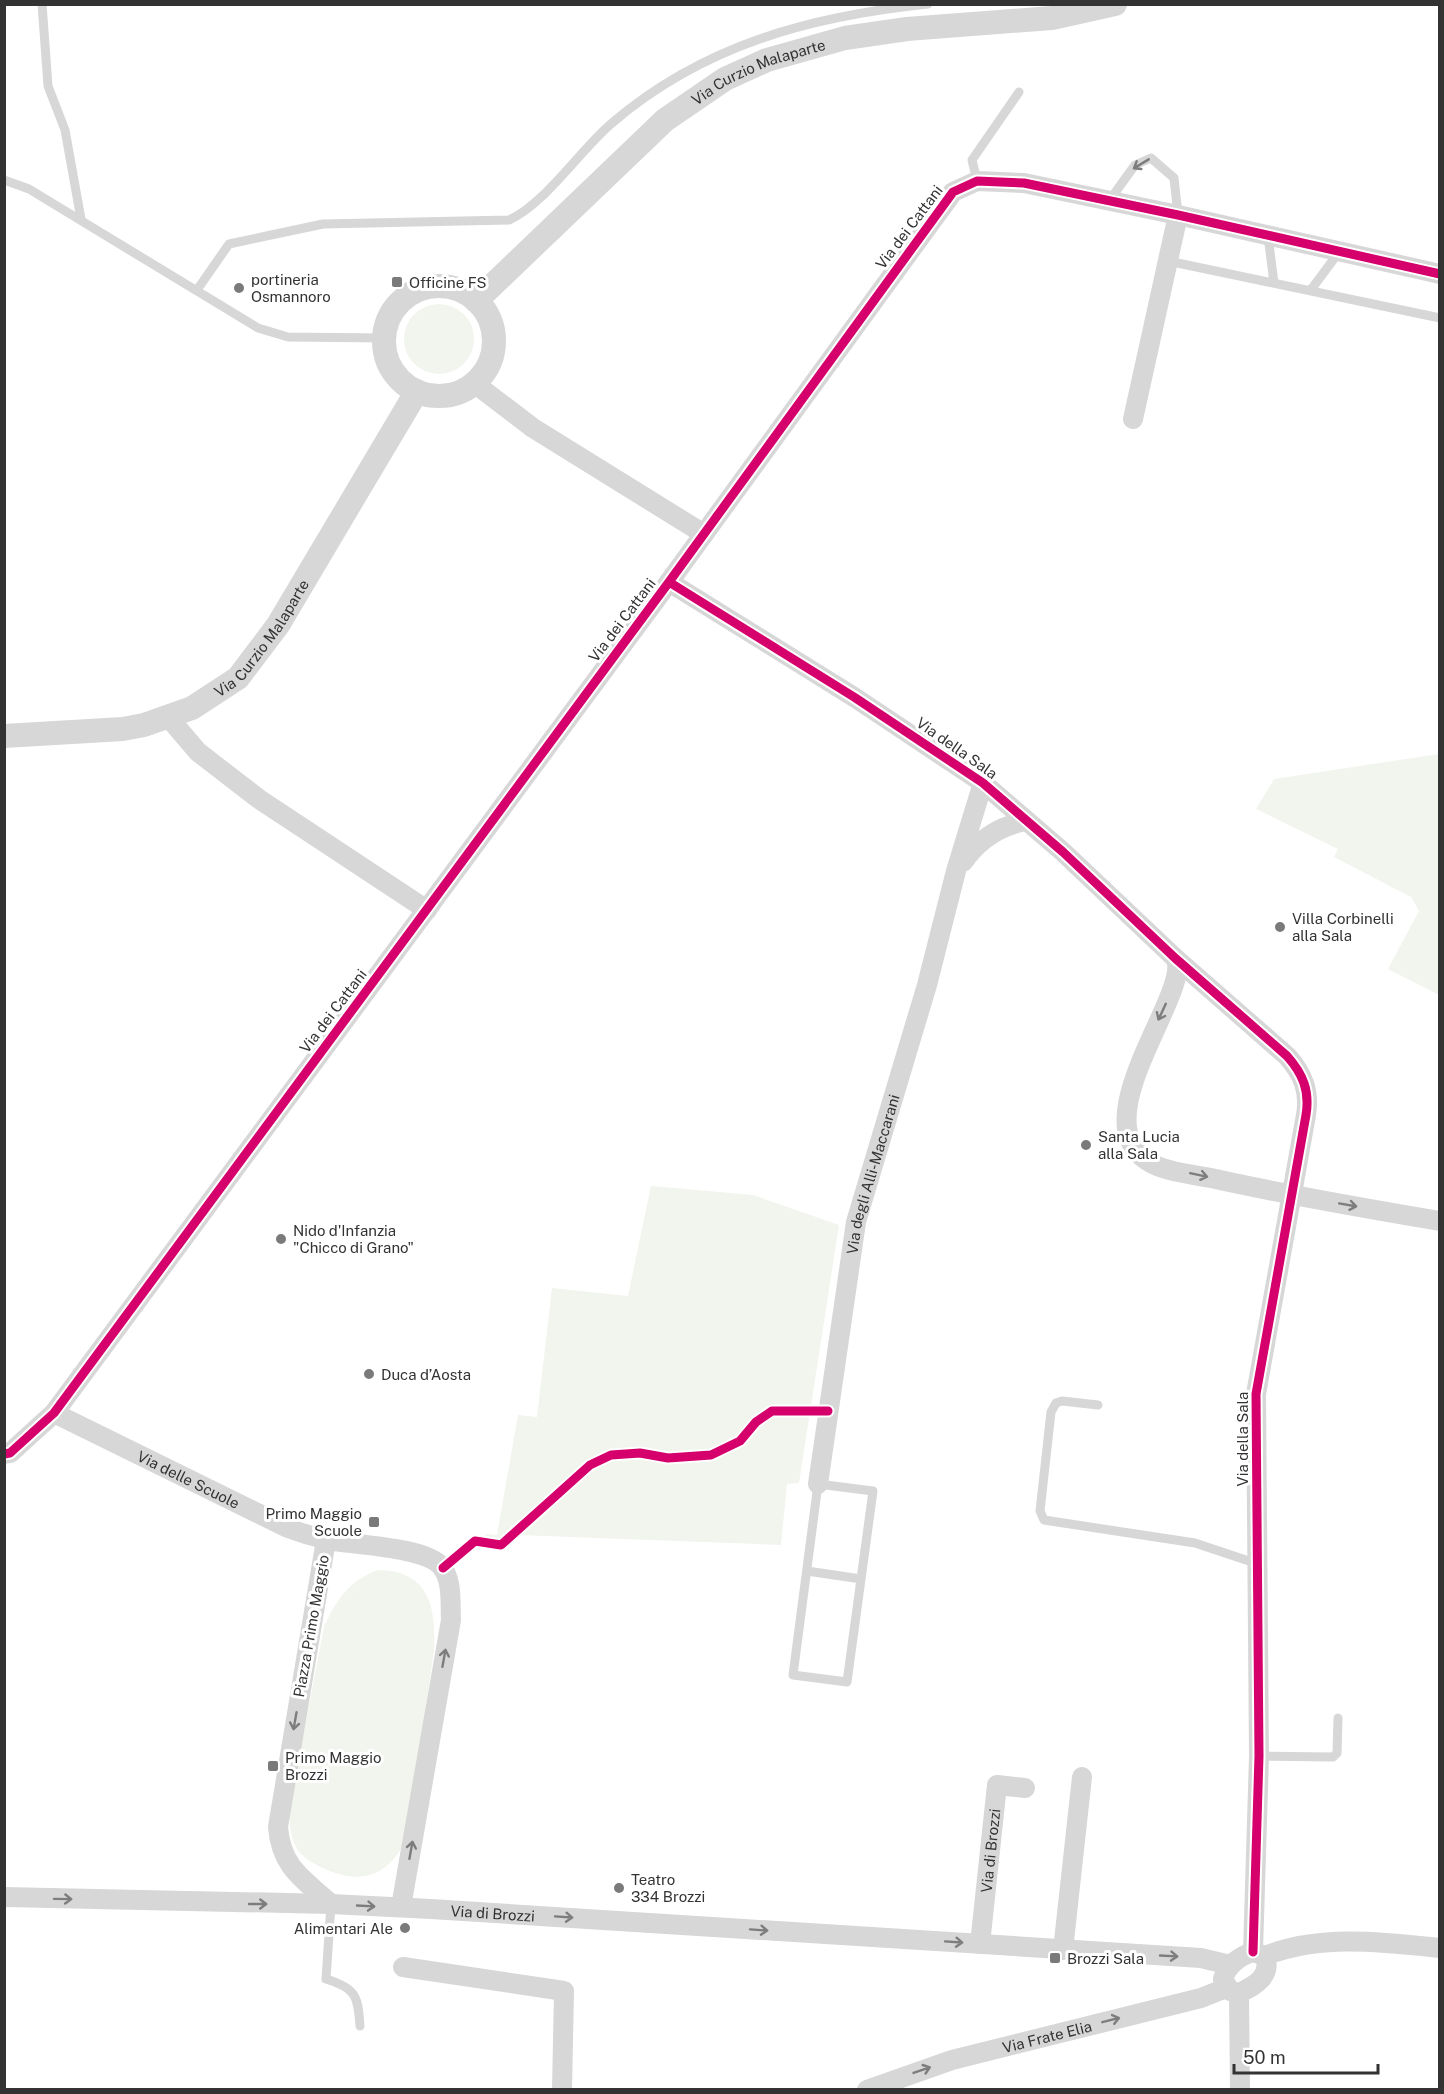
<svg xmlns="http://www.w3.org/2000/svg" width="1444" height="2094" viewBox="0 0 1444 2094" font-family="'Public Sans',sans-serif">
  <style>
    .green { fill: #f1f5ed }
    .lines { fill: none; stroke-linecap: round; stroke-linejoin: round }
    .service { stroke: #d7d7d7; stroke-width: 9 }
    .minor { stroke: #d7d7d7; stroke-width: 20 }
    .tertiary { stroke: #d7d7d7; stroke-width: 24 }
    .cycleway-casing { stroke: #fff; stroke-width: 13 }
    .cycleway { stroke: #d6006c; stroke-width: 9 }
    .oneway { stroke: #7d7d7d }
    .poi-dot { fill: #7a7a7a; stroke: #fff; stroke-width: 2 }
    .labels { text-anchor: middle; dominant-baseline: central; stroke-width: 6; stroke-linejoin: round; paint-order: stroke }
    .street-label { font-size: 15px; fill: #333; stroke: #fff }
    .poi-label { font-size: 15px; fill: #333; stroke: #fff; text-anchor: start }
  </style>
  <rect width="100%" height="100%" fill="#fff"/>
  <path class="green" d="M404 339a35 35 0 1 1 70 0a35 35 0 1 1-70 0Z
    M1439,754H1440L1439,995L1388,969L1419,911L1411,897L1334,857L1338,849L1256,809L1274,779Z
    M651,1186L753,1195L839,1225L799,1483L787,1484L781,1545L518,1535L508,1545L493,1549L485,1534L497,1535L518,1415L537,1417L552,1288L628,1296Z
    M378,1570C430,1571 436,1607 434,1651L406,1840C388,1875 364,1885 327,1870C319,1866 306,1860 300,1853C289,1839 289,1819 290,1804L324,1627C336,1600 350,1580 378,1570Z"/>
  <g class="lines">
    <path class="service" d="M42,4L48,86L65,130L81,219
      M4,180L29,189L258,328L288,337L385,338
      M977,181L972,160L1019,92
      M1109,201L1135,165L1151,158L1174,178L1178,215
      M1268,236L1274,283
      M1168,261L1440,318
      M197,290L229,244L323,224L509,220C544,205 581,149 612,123C703,45 811,16 928,4
      M1310,291L1339,252
      M1098,1405L1062,1401L1056,1403L1051,1412L1040,1511L1044,1520L1195,1543L1258,1564
      M818,1484L873,1491L847,1682L793,1675Z
      M807,1571L861,1579
      M1259,1756L1333,1757L1337,1753L1338,1718
      M331,1904L326,1979C356,1988 358,1996 360,2026"/>
    <g class="minor">
      <path d="M474,383L533,428L704,534"/>
      <path d="M1133,419L1178,215"/>
      <path d="M669,582L854,697L983,783L1063,852L1175,958L1287,1056C1303,1074 1310,1091 1306,1115L1256,1394L1259,1756L1253,1952"/>
      <path d="M169,718L198,752L259,799L427,910"/>
      <path d="M963,862C979,839 999,826 1026,821"/>
      <path d="M1175,958C1194,989 1083,1117 1146,1160C1163,1172 1191,1174 1211,1178C1287,1195 1363,1208 1440,1221"/>
      <path id="s1" d="M54,1413L288,1528C301,1533 314,1537 328,1540C354,1545 425,1547 441,1566C453,1580 450,1603 451,1620L401,1907"/>
      <path d="M4,1454L10,1453L54,1413L669,582L953,192L977,181L1024,183L1178,215L1440,274"/>
      <path id="s2" d="M818,1484L856,1222L927,985L956,871L983,783"/>
      <path d="M326,1540L278,1827C281,1867 303,1879 331,1904"/>
      <path id="s3" d="M4,1897L331,1904L431,1909L1201,1958L1230,1965"/>
      <path id="s4" d="M980,1944L997,1785L1025,1788"/>
      <path d="M1063,1950L1082,1777"/>
      <path d="M1253,1952L1265,1956C1272,1976 1255,1986 1239,1993L1230,1991L1223,1979C1227,1965 1240,1956 1253,1952Z"/>
      <path d="M1265,1956C1319,1934 1383,1942 1440,1948"/>
      <path d="M403,1967L564,1991L562,2090"/>
      <path d="M1239,1993L1240,2090"/>
      <path id="s5" d="M867,2090L952,2060L1201,1998L1226,1988"/>
    </g>
    <g class="tertiary">
      <circle cx="439" cy="341" r="55"/>
      <path id="s6" d="M476,301L665,120L725,79L767,60L845,38L907,29L1052,18L1115,4"/>
      <path id="s7" d="M4,736L123,729L144,725L192,708L238,678L278,625L417,391"/>
    </g>
    <g class="cycleway-casing">
      <path id="cycleway" d="M669,582L854,697L983,783L1063,852L1175,958L1287,1056C1303,1074 1310,1091 1306,1115L1256,1394L1259,1756L1253,1952
        M4,1454L10,1453L54,1413L669,582L953,192L977,181L1024,183L1178,215L1440,274
        M443,1568L475,1541L501,1545L590,1465L611,1455L640,1453L668,1458L711,1455L740,1441L756,1422L772,1411H828"/>
    </g>
    <use href="#cycleway" class="cycleway"/>
  </g>
  <defs><path id="oneway-shaft" d="M-6 0H5M1.5-3L5.5 0L1.5 3" fill="none" stroke-width="1.6" stroke-linecap="round" stroke-linejoin="round" transform="scale(1.5)"/></defs>
  <g class="oneway">
    <use href="#oneway-shaft" transform="translate(1141 164) rotate(149)"/>
    <use href="#oneway-shaft" transform="translate(1162 1012) rotate(115)"/>
    <use href="#oneway-shaft" transform="translate(1199 1175) rotate(12)"/>
    <use href="#oneway-shaft" transform="translate(1348 1205) rotate(10)"/>
    <use href="#oneway-shaft" transform="translate(444 1658) rotate(-80)"/>
    <use href="#oneway-shaft" transform="translate(295 1721) rotate(100)"/>
    <use href="#oneway-shaft" transform="translate(411 1850) rotate(-80)"/>
    <use href="#oneway-shaft" transform="translate(63 1899) rotate(1)"/>
    <use href="#oneway-shaft" transform="translate(258 1904)"/>
    <use href="#oneway-shaft" transform="translate(366 1906) rotate(3)"/>
    <use href="#oneway-shaft" transform="translate(564 1917) rotate(4)"/>
    <use href="#oneway-shaft" transform="translate(759 1930) rotate(4)"/>
    <use href="#oneway-shaft" transform="translate(954 1942) rotate(4)"/>
    <use href="#oneway-shaft" transform="translate(1169 1956) rotate(3)"/>
    <use href="#oneway-shaft" transform="translate(1111 2020) rotate(-14)"/>
    <use href="#oneway-shaft" transform="translate(922 2070) rotate(-19)"/>
  </g>
  <g class="poi-dot">
    <rect x="391" y="276" width="12" height="12" rx="3"/>
    <circle cx="239" cy="288" r="6"/>
    <circle cx="1280" cy="927" r="6"/>
    <circle cx="1086" cy="1145" r="6"/>
    <circle cx="281" cy="1239" r="6"/>
    <circle cx="369" cy="1374" r="6"/>
    <rect x="368" y="1516" width="12" height="12" rx="3"/>
    <rect x="267" y="1760" width="12" height="12" rx="3"/>
    <circle cx="619" cy="1888" r="6"/>
    <circle cx="405" cy="1928" r="6"/>
    <rect x="1049" y="1952" width="12" height="12" rx="3"/>
  </g>
  <g class="labels">
    <g class="street-label">
      <text stroke="none"><textPath href="#s6" startOffset="368">Via Curzio Malaparte</textPath></text>
      <text transform="translate(909 227) rotate(-53)">Via dei Cattani</text>
      <text transform="translate(622 620) rotate(-53)">Via dei Cattani</text>
      <text stroke="none"><textPath href="#s7" startOffset="292">Via Curzio Malaparte</textPath></text>
      <text transform="translate(957 748) rotate(35)">Via della Sala</text>
      <text transform="translate(333 1011) rotate(-53)">Via dei Cattani</text>
      <text stroke="none"><textPath href="#s2" startOffset="315">Via degli Alli-Maccarani</textPath></text>
      <text transform="translate(1242 1439) rotate(-90)">Via della Sala</text>
      <text stroke="none"><textPath href="#s1" startOffset="150">Via delle Scuole</textPath></text>
      <text transform="translate(311 1626) rotate(-80)">Piazza Primo Maggio</text>
      <text stroke="none"><textPath href="#s4" startOffset="94">Via di Brozzi</textPath></text>
      <text stroke="none"><textPath href="#s3" startOffset="489">Via di Brozzi</textPath></text>
      <text stroke="none"><textPath href="#s5" startOffset="188">Via Frate Elia</textPath></text>
    </g>
    <g class="poi-label">
      <text x="251" y="279">portineria<tspan x="251" dy="17">Osmannoro</tspan></text>
      <text x="409" y="282">Officine FS</text>
      <text x="1292" y="918">Villa Corbinelli<tspan x="1292" dy="17">alla Sala</tspan></text>
      <text x="1098" y="1136">Santa Lucia<tspan x="1098" dy="17">alla Sala</tspan></text>
      <text x="293" y="1230">Nido d'Infanzia<tspan x="293" dy="17">"Chicco di Grano"</tspan></text>
      <text x="381" y="1374">Duca d’Aosta</text>
      <text x="362" y="1513" text-anchor="end">Primo Maggio<tspan x="362" dy="17">Scuole</tspan></text>
      <text x="285" y="1757">Primo Maggio<tspan x="285" dy="17">Brozzi</tspan></text>
      <text x="631" y="1879">Teatro<tspan x="631" dy="17">334 Brozzi</tspan></text>
      <text x="393" y="1928" text-anchor="end">Alimentari Ale</text>
      <text x="1067" y="1958">Brozzi Sala</text>
    </g>
  </g>
  <rect width="1444" height="2094" fill="none" stroke="#333333" stroke-width="12"/>
  <path d="M1234 2064v9h144v-9" fill="none" stroke="#333333" stroke-width="3"/>
  <text x="1243" y="2064" font-size="18" fill="#333333" stroke="#ffffff" stroke-width="4.5" paint-order="stroke">50 m</text>
</svg>
